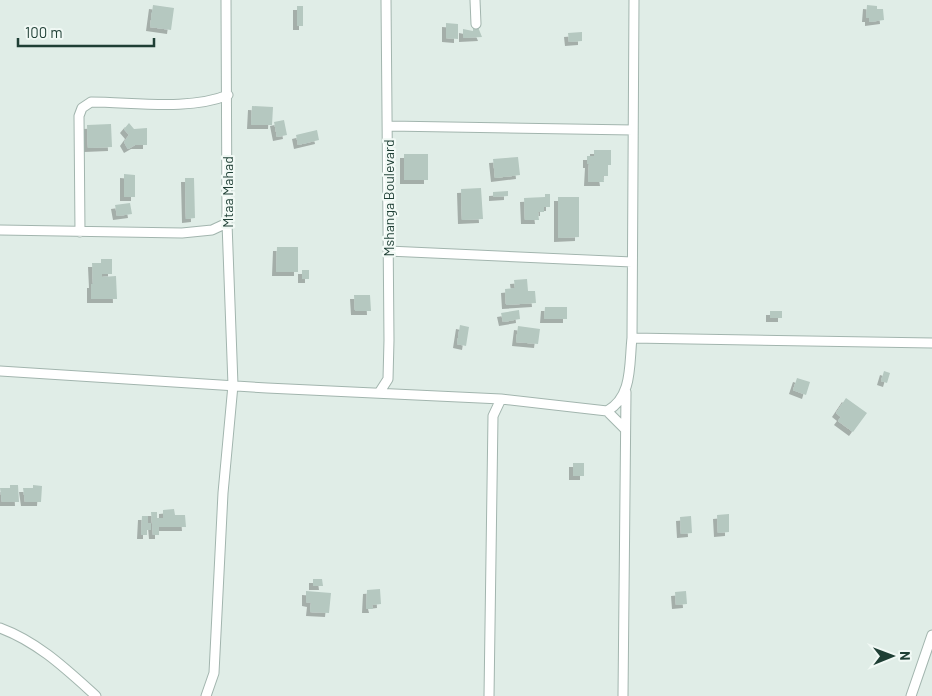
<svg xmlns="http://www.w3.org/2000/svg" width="932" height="696" viewBox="0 0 932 696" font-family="Barlow,sans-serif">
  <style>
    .building { fill: #b5c8c0; filter: url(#shadow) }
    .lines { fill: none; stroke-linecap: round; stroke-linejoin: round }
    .street-casing { stroke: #a2b5ae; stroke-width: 11 }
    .street { stroke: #fff; stroke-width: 9 }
    .labels { text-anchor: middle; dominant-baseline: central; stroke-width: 4.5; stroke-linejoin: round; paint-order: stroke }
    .street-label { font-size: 14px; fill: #1f3f35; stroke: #f1f9f5 }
  </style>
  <defs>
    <filter id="shadow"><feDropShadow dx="-4" dy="4" stdDeviation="0" flood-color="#0004"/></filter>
  </defs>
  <rect width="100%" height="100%" fill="#e0ede7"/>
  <path class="building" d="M153,5L174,8L171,30L150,27Z
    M867,5L877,6V9H883L884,20L869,22V18H866Z
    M297,6H303V26H297Z
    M446,23L458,24V39L446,38Z
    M473,27H478L482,37L463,38V29L473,31Z
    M582,32V41L569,42L568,33Z
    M252,106L273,107L272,125H251Z
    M284,120L287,135L277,137L274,122Z
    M129,123L134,129L147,128V145H135L128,149L124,142L129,135L124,129Z
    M111,124L112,147L88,148L87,125Z
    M317,130L319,140L298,145L296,135Z
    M594,150H611V165H608V176H603L604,182H588L589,164H587V156H594Z
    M404,154H428V180H404Z
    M518,157L520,175L495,178L493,159Z
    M124,174L135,175V197H124Z
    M185,178H194L195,218L186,219Z
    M481,188L483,219L462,220L461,189Z
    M508,191V196L493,197V192Z
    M545,194H550V207H544V212H538L539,220H525L524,198L545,197Z
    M558,197H579V237L558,238Z
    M130,203L132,214L117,216L115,205Z
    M277,247H298V272H276Z
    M101,259H112V274H102V277L116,276L117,299H91V284H93L92,263H101Z
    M302,270H309V279H302Z
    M527,279L528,291H535L536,303L506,305L505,289L515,288L514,280Z
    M354,295H370L371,311H355Z
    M545,307H567V319H544Z
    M519,310L520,319L503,322L501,313Z
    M770,311H782V318H770Z
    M460,325L469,327L466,346L457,344Z
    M518,326L540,329L538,344L516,342Z
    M884,371L890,373L887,383L881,381Z
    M797,378L810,382L806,395L793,390Z
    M846,398L867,413L853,432L838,421L841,417L836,413Z
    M573,463H584V476H573Z
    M10,485H18L19,502H2L0,488H10Z
    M33,485L42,486L41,502H25L23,488H33Z
    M174,509L175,515H185L186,527H159V535H153L151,512H157V518H163V510Z
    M729,514V532L718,533L717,515Z
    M142,516H148V523H151V530H147V535H141Z
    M691,516L692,533L681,534L680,517Z
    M313,579H322L323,586H313Z
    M380,589L381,604L372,605L373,609H366L367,590Z
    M306,591L331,593L329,613L310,612L311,603L306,602Z
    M686,591L687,604L676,605L675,592Z"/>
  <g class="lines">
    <g class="street-casing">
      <path id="street" d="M475,0L476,24
        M389,126L633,130
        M0,230L182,233L212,230L227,223
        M80,232L79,116L82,108L91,102C133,102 189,111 228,95
        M388,251L632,262
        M632,338L932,343
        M0,371L267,388L501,399L607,411C633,397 629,364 632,338L634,0
        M379,393L388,379L389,340L386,0
        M607,411L624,428
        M0,628C38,642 66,669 96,696
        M206,696L214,673L223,493L233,385L227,223L226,0
        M489,696L493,416L501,399
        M623,696L626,392
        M911,696L932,635"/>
    </g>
    <use href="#street" class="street"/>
  </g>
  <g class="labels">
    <g class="street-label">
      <text transform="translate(227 192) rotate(-90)">Mtaa Mahad</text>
      <text transform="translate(388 198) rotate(-90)">Mshanga Boulevard</text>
    </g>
  </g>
  <g transform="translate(892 656) rotate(89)" stroke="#f1f9f5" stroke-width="4" paint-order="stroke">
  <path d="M0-4L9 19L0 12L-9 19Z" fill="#1f3f35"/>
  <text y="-8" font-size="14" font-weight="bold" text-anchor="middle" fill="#1f3f35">N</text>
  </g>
  <path d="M18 38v8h136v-8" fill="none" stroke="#1f3f35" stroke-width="2.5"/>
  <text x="25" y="38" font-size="15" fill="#1f3f35" stroke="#f1f9f5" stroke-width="4" paint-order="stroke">100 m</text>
</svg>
